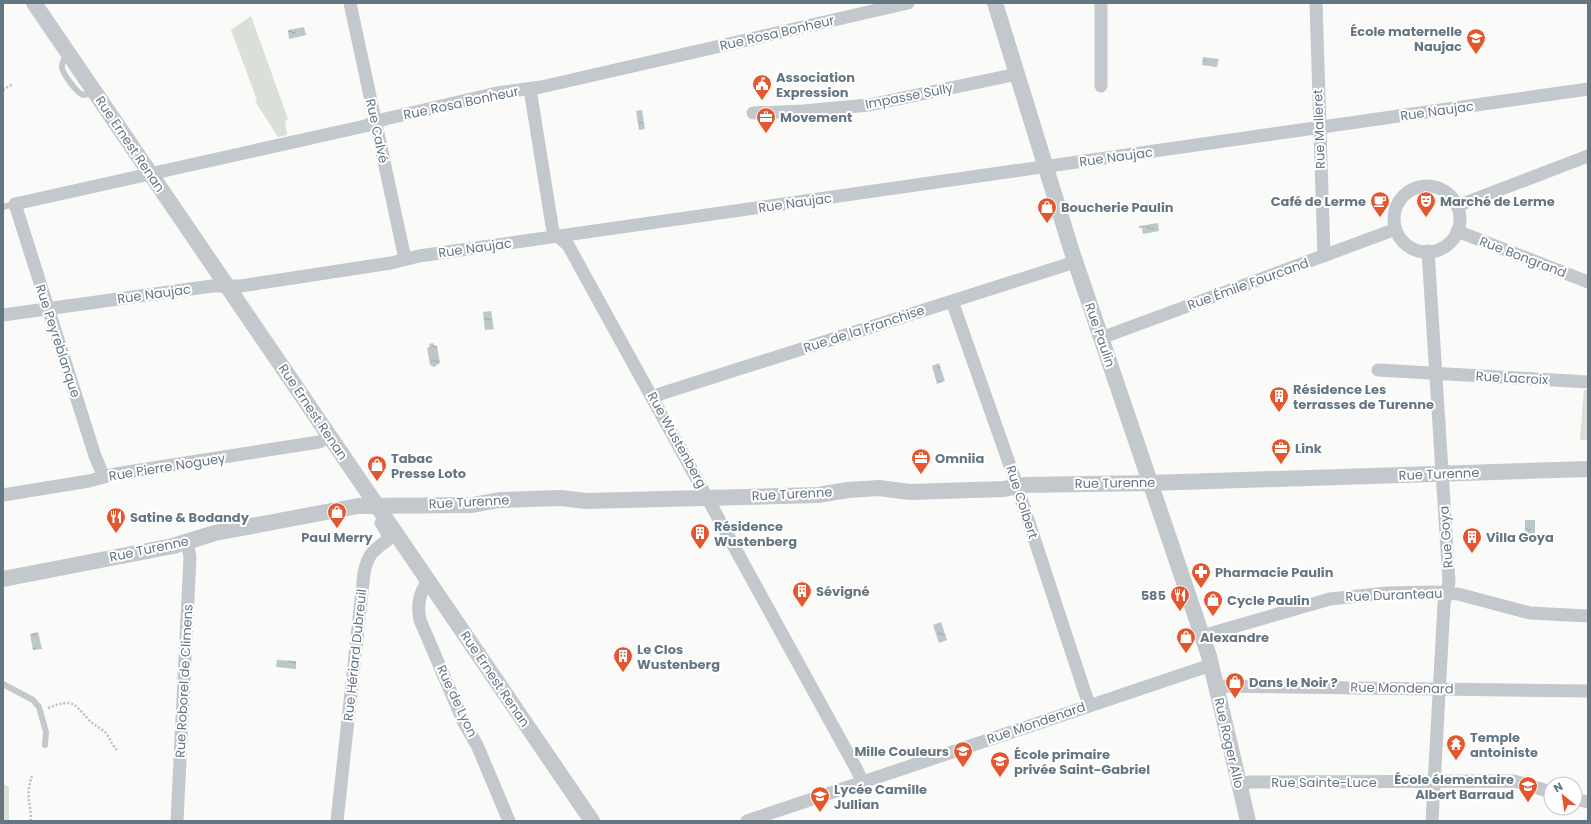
<svg xmlns="http://www.w3.org/2000/svg" width="1591" height="824" viewBox="0 0 1591 824" font-family="Poppins,sans-serif">
  <style>
    .green { fill: #dadfd7 }
    .water { fill: url(#water-ripples) }
    .lines { fill: none; stroke-linecap: round; stroke-linejoin: round }
    .path { stroke: #bbbfc2; stroke-width: 2.5; stroke-dasharray: 2 2; stroke-linecap: butt }
    .service { stroke: #c3c8cc; stroke-width: 6 }
    .minor { stroke: #c3c8cc; stroke-width: 13 }
    .tertiary { stroke: #c3c8cc; stroke-width: 16 }
    .labels { text-anchor: middle; dominant-baseline: central; stroke-width: 4; stroke-linejoin: round; paint-order: stroke }
    .poi-label { font-size: 13px; font-weight: bold; fill: #657683; stroke: #fff; text-anchor: start }
    .street-label { font-size: 13px; fill: #657683; stroke: #fff }
  </style>
  <defs>
    <pattern id="water-ripples" width="26" height="14" patternUnits="userSpaceOnUse"><rect width="26" height="14" fill="#bbc7cb"/><path d="M2 4q2-2 4 0t4 0M15 11q2-2 4 0t4 0" fill="none" stroke="#9ca6aa"/></pattern>
  </defs>
  <rect width="100%" height="100%" fill="#fafaf8"/>
  <path class="green" d="M251,16L288,119L285,121L287,135L278,137L255,101L257,100L231,30Z
    M1584,390H1588V440H1580Z
    M3,784L9,787V821H3Z"/>
  <path class="water" d="M304,27L306,35L289,39L288,30Z
    M1203,57L1219,59L1217,67L1202,65Z
    M642,110L645,129L639,130L636,111Z
    M1158,223L1159,231L1143,234L1142,228H1139V226Z
    M491,311L494,329L485,330L483,312Z
    M433,343L434,345L437,346L440,363L434,367L430,365L427,348L430,346L429,344Z
    M939,363L945,381L937,384L932,366Z
    M1525,520H1535V540H1525Z
    M941,622L947,640L939,643L933,625Z
    M38,632L42,649L33,650L30,634Z
    M277,660L296,661V669L276,667Z"/>
  <g class="lines">
    <path class="path" d="M3,90L13,84
      M48,708C74,698 73,703 90,721C94,725 100,728 105,732C110,738 112,745 117,750
      M31,821C31,802 25,795 32,776"/>
    <path class="service" d="M67,54C65,58 62,62 62,66C61,72 77,93 83,95L94,93
      M3,207L15,204
      M3,684L33,700L39,707L46,732L45,745"/>
    <path class="minor" d="M350,3L405,259
      M1316,3L1324,256
      M1101,86V3
      M530,89L553,232L568,245L857,770L862,782
      M753,113L803,111L869,105L1017,74
      M1394 219a33 33 0 1 1 66 0a33 33 0 1 1-66 0Z
      M1457,206L1588,156
      M1457,231L1588,282
      M1428,251L1449,582L1444,604L1432,821
      M952,301L1014,477L1089,705
      M3,315L212,286H240L391,263L419,256L1588,89
      M1101,338L1396,229
      M1378,370L1588,382
      M653,397L660,394L1075,262
      M104,477L95,456L15,204L365,126L385,119L497,93L541,87L908,3
      M3,495L89,481L115,474L319,442L330,436
      M428,580C419,594 417,605 420,620L464,723L477,745L509,821
      M1202,636L1330,599L1387,593L1436,592L1458,594L1530,613L1588,616
      M1216,686L1588,691
      M1239,784L1250,782L1514,781L1551,792
      M1575,799L1588,802
      M177,821L190,557L187,542
      M337,821L364,573C368,553 374,550 390,538L381,523
      M747,821L1211,665"/>
    <path class="tertiary" d="M34,3L592,821
      M995,3L1072,252L1209,656L1248,821
      M3,579L173,546L215,533L358,506L472,505L499,500L561,498L586,501L818,495L848,490L879,488L910,492L1004,489L1024,485L1150,483L1588,469"/>
  </g>
  <defs>
    <g id="school-pin" transform="scale(1)"><path d="M0 17L-7.5 6A9.5 9.5 0 1 1 7.5 6Z" fill="#e4572e" stroke="#fff"/><path d="M0-5L7-2L0 1L-7-2ZM-4 1L0 2.5L4 1V4Q0 6-4 4Z" fill="#fff"/></g>
    <g id="civic-pin" transform="scale(1)"><path d="M0 17L-7.5 6A9.5 9.5 0 1 1 7.5 6Z" fill="#e4572e" stroke="#fff"/><path d="M-.6-6.5H3V-4.5H.6V-3L4-1V1h2V6H-6V1h2V-1L-.6-3ZM-1.2 2.5V6h2.4V2.5Z" fill="#fff"/></g>
    <g id="office-pin" transform="scale(1)"><path d="M0 17L-7.5 6A9.5 9.5 0 1 1 7.5 6Z" fill="#e4572e" stroke="#fff"/><path d="M-6-3h4V-5.5h4V-3h4V5H-6ZM-1-4.5V-3h2v-1.5ZM-6 0V1H6V0Z" fill="#fff"/></g>
    <g id="cafe-pin" transform="scale(1)"><path d="M0 17L-7.5 6A9.5 9.5 0 1 1 7.5 6Z" fill="#e4572e" stroke="#fff"/><path d="M-5.5-4.5H6V0H3Q3 3.5 0 3.5H-2.5Q-5.5 3.5-5.5 0ZM3-3.2v2h1.7v-2ZM-6 4.5H4V6H-6Z" fill="#fff"/></g>
    <g id="theatre-pin" transform="scale(1)"><path d="M0 17L-7.5 6A9.5 9.5 0 1 1 7.5 6Z" fill="#e4572e" stroke="#fff"/><path d="M-5-5.5Q0-4 5-5.5V0Q5 5 0 6Q-5 5-5 0ZM-3.3-2.5H-1v1.5H-3.3ZM1-2.5H3.3v1.5H1ZM-2.8 1Q0 5.5 2.8 1Z" fill="#fff"/></g>
    <g id="shop-pin" transform="scale(1)"><path d="M0 17L-7.5 6A9.5 9.5 0 1 1 7.5 6Z" fill="#e4572e" stroke="#fff"/><path d="M-5-2.5h2.3a2.7 3.5 0 0 1 5.4 0H5L5.5 6h-11ZM-1.5-2.5h3a1.5 2.3 0 0 0-3 0Z" fill="#fff"/></g>
    <g id="building-pin" transform="scale(1)"><path d="M0 17L-7.5 6A9.5 9.5 0 1 1 7.5 6Z" fill="#e4572e" stroke="#fff"/><path d="M-4-6H4V6H1V3H-1V6H-4ZM-2.5-4.3h1.7v1.8h-1.7ZM.8-4.3h1.7v1.8H.8ZM-2.5-1h1.7V.8h-1.7ZM.8-1h1.7V.8H.8Z" fill="#fff"/></g>
    <g id="restaurant-pin" transform="scale(1)"><path d="M0 17L-7.5 6A9.5 9.5 0 1 1 7.5 6Z" fill="#e4572e" stroke="#fff"/><path d="M-5-6h1v4h1v-4h1v4h1v-4h1v5L-1.5 .5V6h-2V.5L-5-1ZM5-6V6H3V1.5H1.5Q1.5-4 5-6Z" fill="#fff"/></g>
    <g id="pharmacy-pin" transform="scale(1)"><path d="M0 17L-7.5 6A9.5 9.5 0 1 1 7.5 6Z" fill="#e4572e" stroke="#fff"/><path d="M-2-6h4v4h4v4h-4v4h-4v-4h-4v-4h4Z" fill="#fff"/></g>
    <g id="temple-pin" transform="scale(1)"><path d="M0 17L-7.5 6A9.5 9.5 0 1 1 7.5 6Z" fill="#e4572e" stroke="#fff"/><path d="M0-6L5-2H3V0L6.5 2.5H4V6H1.5V3h-3V6H-4V2.5H-6.5L-3 0V-2H-5Z" fill="#fff"/></g>
  </defs>
  <g fill-rule="evenodd">
    <use href="#school-pin" x="1476" y="38"/>
    <use href="#civic-pin" x="762" y="84"/>
    <use href="#office-pin" x="766" y="117"/>
    <use href="#cafe-pin" x="1380" y="201"/>
    <use href="#theatre-pin" x="1426" y="201"/>
    <use href="#shop-pin" x="1047" y="207"/>
    <use href="#building-pin" x="1279" y="396"/>
    <use href="#office-pin" x="1281" y="448"/>
    <use href="#office-pin" x="921" y="458"/>
    <use href="#shop-pin" x="377" y="465"/>
    <use href="#shop-pin" x="337" y="512"/>
    <use href="#restaurant-pin" x="116" y="517"/>
    <use href="#building-pin" x="700" y="533"/>
    <use href="#building-pin" x="1472" y="537"/>
    <use href="#pharmacy-pin" x="1201" y="572"/>
    <use href="#building-pin" x="802" y="591"/>
    <use href="#restaurant-pin" x="1180" y="595"/>
    <use href="#shop-pin" x="1213" y="600"/>
    <use href="#shop-pin" x="1186" y="637"/>
    <use href="#building-pin" x="623" y="656"/>
    <use href="#shop-pin" x="1235" y="682"/>
    <use href="#temple-pin" x="1456" y="744"/>
    <use href="#school-pin" x="963" y="751"/>
    <use href="#school-pin" x="1000" y="761"/>
    <use href="#school-pin" x="1528" y="786"/>
    <use href="#school-pin" x="820" y="796"/>
  </g>
  <g class="labels">
    <g class="poi-label">
      <text x="1462" y="31" text-anchor="end">École maternelle<tspan x="1462" dy="15">Naujac</tspan></text>
      <text x="776" y="77">Association<tspan x="776" dy="15">Expression</tspan></text>
      <text x="780" y="117">Movement</text>
      <text x="1366" y="201" text-anchor="end">Café de Lerme</text>
      <text x="1440" y="201">Marché de Lerme</text>
      <text x="1061" y="207">Boucherie Paulin</text>
      <text x="1293" y="389">Résidence Les<tspan x="1293" dy="15">terrasses de Turenne</tspan></text>
      <text x="1295" y="448">Link</text>
      <text x="391" y="458">Tabac<tspan x="391" dy="15">Presse Loto</tspan></text>
      <text x="935" y="458">Omniia</text>
      <text x="130" y="517">Satine &amp; Bodandy</text>
      <text x="714" y="526">Résidence<tspan x="714" dy="15">Wustenberg</tspan></text>
      <text x="337" y="537" text-anchor="middle">Paul Merry</text>
      <text x="1486" y="537">Villa Goya</text>
      <text x="1215" y="572">Pharmacie Paulin</text>
      <text x="816" y="591">Sévigné</text>
      <text x="1166" y="595" text-anchor="end">585</text>
      <text x="1227" y="600">Cycle Paulin</text>
      <text x="1200" y="637">Alexandre</text>
      <text x="637" y="649">Le Clos<tspan x="637" dy="15">Wustenberg</tspan></text>
      <text x="1249" y="682">Dans le Noir ?</text>
      <text x="1470" y="737">Temple<tspan x="1470" dy="15">antoiniste</tspan></text>
      <text x="949" y="751" text-anchor="end">Mille Couleurs</text>
      <text x="1014" y="754">École primaire<tspan x="1014" dy="15">privée Saint-Gabriel</tspan></text>
      <text x="1514" y="779" text-anchor="end">École élementaire<tspan x="1514" dy="15">Albert Barraud</tspan></text>
      <text x="834" y="789">Lycée Camille<tspan x="834" dy="15">Jullian</tspan></text>
    </g>
    <g class="street-label">
      <text transform="translate(777 33) rotate(-13)">Rue Rosa Bonheur</text>
      <text transform="translate(909 96) rotate(-11)">Impasse Sully</text>
      <text transform="translate(461 103) rotate(-12)">Rue Rosa Bonheur</text>
      <text transform="translate(1437 111) rotate(-8)">Rue Naujac</text>
      <text transform="translate(1319 129) rotate(-92)">Rue Malleret</text>
      <text transform="translate(377 131) rotate(78)">Rue Calvé</text>
      <text transform="translate(130 144) rotate(56)">Rue Ernest Renan</text>
      <text transform="translate(1116 157) rotate(-8)">Rue Naujac</text>
      <text transform="translate(795 203) rotate(-8)">Rue Naujac</text>
      <text transform="translate(475 248) rotate(-8)">Rue Naujac</text>
      <text transform="translate(1523 257) rotate(21)">Rue Bongrand</text>
      <text transform="translate(1248 284) rotate(-20)">Rue Émile Fourcand</text>
      <text transform="translate(154 294) rotate(-8)">Rue Naujac</text>
      <text transform="translate(864 329) rotate(-18)">Rue de la Franchise</text>
      <text transform="translate(1100 335) rotate(71)">Rue Paulin</text>
      <text transform="translate(58 341) rotate(72)">Rue Peyreblanque</text>
      <text transform="translate(1512 378) rotate(3)">Rue Lacroix</text>
      <text transform="translate(313 412) rotate(56)">Rue Ernest Renan</text>
      <text transform="translate(677 440) rotate(61)">Rue Wustenberg</text>
      <text transform="translate(167 467) rotate(-9)">Rue Pierre Noguey</text>
      <text transform="translate(1439 474) rotate(-2)">Rue Turenne</text>
      <text transform="translate(1115 483) rotate(-1)">Rue Turenne</text>
      <text transform="translate(792 494) rotate(-3)">Rue Turenne</text>
      <text transform="translate(469 502) rotate(-3)">Rue Turenne</text>
      <text transform="translate(1022 502) rotate(72)">Rue Colbert</text>
      <text transform="translate(1446 537) rotate(-94)">Rue Goya</text>
      <text transform="translate(149 549) rotate(-12)">Rue Turenne</text>
      <text transform="translate(1394 595) rotate(-2)">Rue Duranteau</text>
      <text transform="translate(355 655) rotate(-84)">Rue Hériard Dubreuil</text>
      <text transform="translate(495 679) rotate(56)">Rue Ernest Renan</text>
      <text transform="translate(184 681) rotate(-87)">Rue Roborel de Climens</text>
      <text transform="translate(1402 688) rotate(1)">Rue Mondenard</text>
      <text transform="translate(457 701) rotate(65)">Rue de Lyon</text>
      <text transform="translate(1036 723) rotate(-19)">Rue Mondenard</text>
      <text transform="translate(1229 743) rotate(77)">Rue Roger Allo</text>
      <text x="1324" y="782">Rue Sainte-Luce</text>
    </g>
  </g>
  <rect width="1591" height="824" fill="none" stroke="#657683" stroke-width="8"/>
  <g transform="translate(1563 796) rotate(330)"><circle r="19" fill="#ffffff" stroke="#c1c8cd"/>
  <path d="M0-3L7 15L0 10L-7 15Z" fill="#e4572e"/>
  <text y="-6" font-size="11" font-weight="bold" text-anchor="middle" fill="#657683">N</text>
  </g>
</svg>
